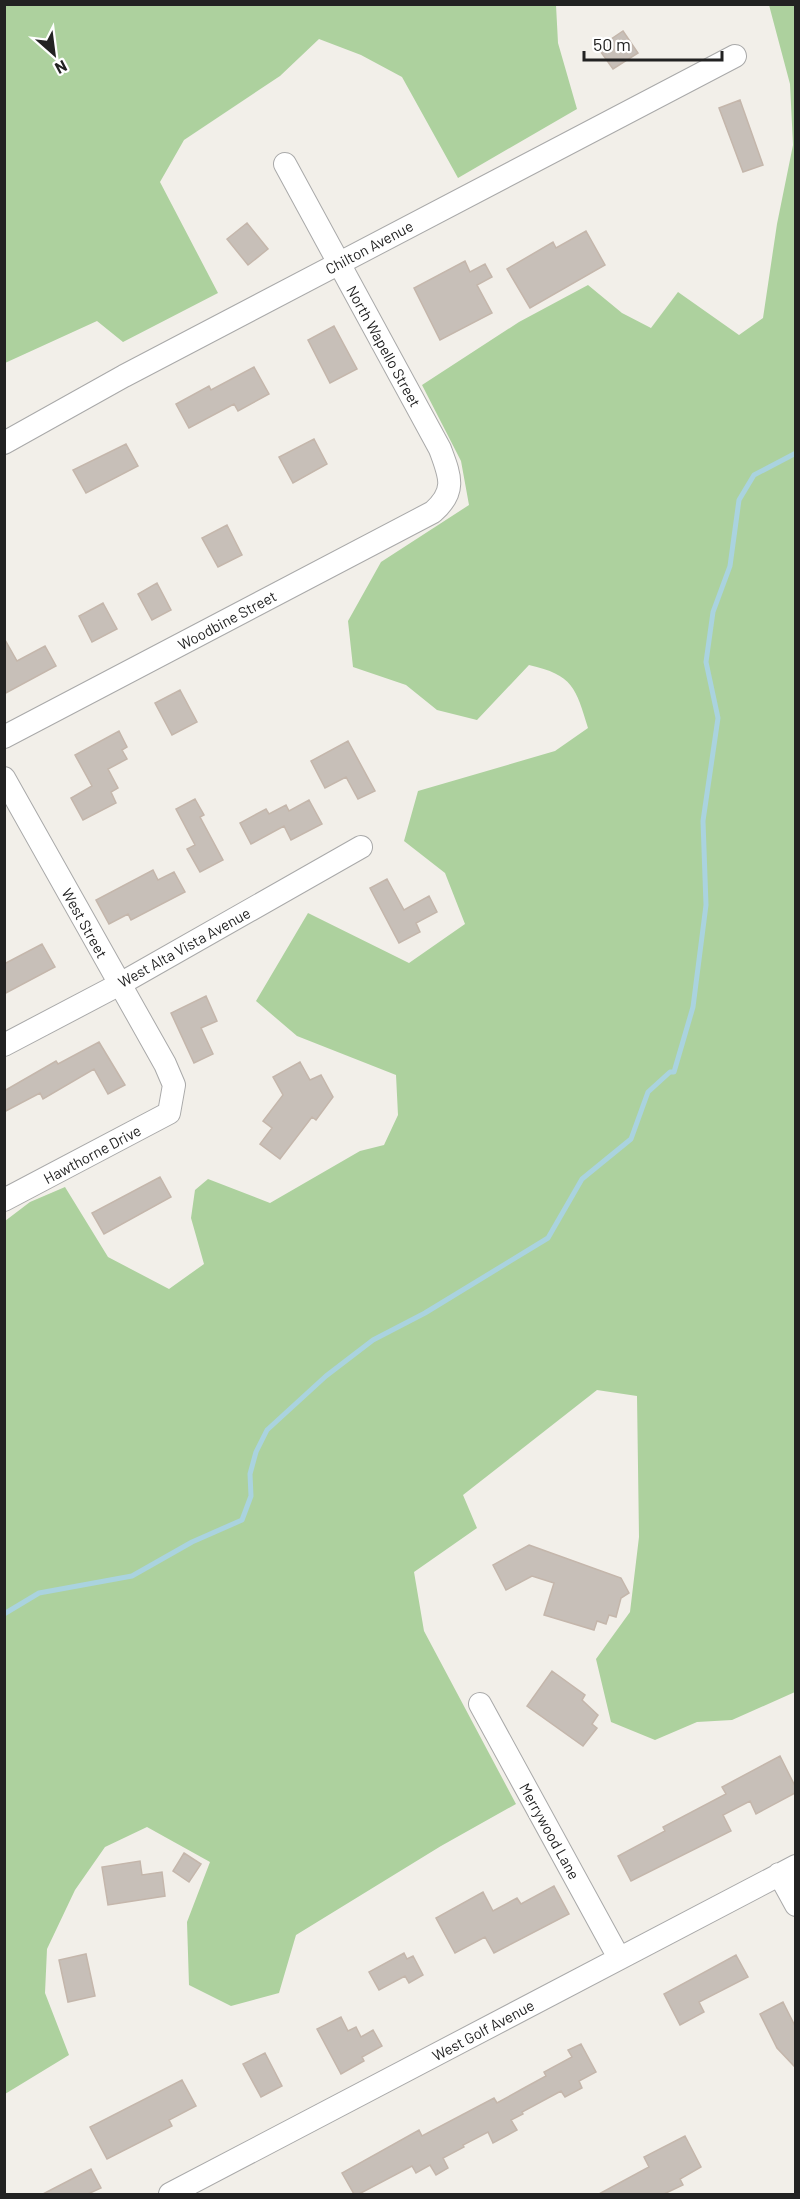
<svg xmlns="http://www.w3.org/2000/svg" width="800" height="2199" viewBox="0 0 800 2199" font-family="Barlow,sans-serif">
  <style>
    .forest { fill: #add19e }
    .lines { fill: none; stroke-linecap: round; stroke-linejoin: round }
    .stream { stroke: #aad3df; stroke-width: 5 }
    .building { fill: #c7bfb8; stroke: #c4b6ab; stroke-width: 1.5 }
    .street-casing { stroke: #a9a9a9; stroke-width: 24 }
    .street { stroke: #fff; stroke-width: 22 }
    .labels { text-anchor: middle; dominant-baseline: central; stroke-width: 4.5; stroke-linejoin: round; paint-order: stroke }
    .street-label { font-size: 15px; fill: #222; stroke: #fff }
  </style>
  <rect width="100%" height="100%" fill="#f2efe9"/>
  <path class="forest" d="M4,5H556L558,43L577,109L458,178L402,77L361,55L319,39L280,76L184,140L160,182L218,293L123,342L97,321L5,363Z
    M769,5H796L795,1692L732,1720L697,1722L655,1740L611,1722L596,1659L630,1612L639,1537L637,1396L597,1390L463,1495L477,1528L414,1572L424,1631L516,1804L441,1846L296,1935L279,1993L231,2006L189,1985L187,1922L210,1862L147,1827L105,1847L75,1890L47,1949L45,1993L69,2055L5,2094V1221L30,1202L65,1187L108,1257L169,1289L204,1264L191,1218L195,1190L208,1179L270,1203L360,1151L384,1145L398,1115L396,1075L297,1036L256,1001L308,913L409,963L465,924L445,873L404,841L418,791L555,751L588,728C576,688 573,675 529,665L477,720L437,710L406,685L353,667L348,621L381,562L469,505L461,461L422,385L519,322L588,285L622,313L651,328L678,292L739,335L763,318L777,224L793,145L790,84Z"/>
  <g class="lines">
    <path class="stream" d="M4,1614L39,1593L132,1576L192,1542L242,1520L251,1496L250,1474L256,1452L267,1430L326,1376L373,1340L425,1313L548,1238L582,1179L631,1139L648,1092L670,1072H674L693,1007L706,905L703,821L718,718L706,662L713,612L730,566L739,500L754,475L796,453"/>
  </g>
  <path class="building" d="M623,31L638,53L613,69L598,48Z
    M740,100L763,165L743,172L719,108Z
    M247,223L268,249L248,265L227,239Z
    M586,231L605,265L530,308L507,269L553,242L556,248Z
    M465,261L470,272L485,264L492,277L477,285L492,313L440,340L414,288Z
    M334,326L357,369L330,383L308,340Z
    M254,367L269,394L238,411L234,404L189,428L176,404L209,386L211,390Z
    M314,439L327,464L293,483L279,457Z
    M126,444L138,466L86,493L73,470Z
    M227,525L242,555L218,567L202,538Z
    M157,583L171,610L152,620L138,594Z
    M103,603L117,629L92,642L79,616Z
    M4,638L17,661L45,646L56,666L4,694Z
    M180,690L197,722L172,735L155,703Z
    M119,731L127,747L122,750L127,759L108,769L118,788L111,792L116,803L83,820L71,798L92,786L75,755Z
    M348,741L375,791L358,799L346,777L325,788L311,761Z
    M195,799L204,815L200,817L223,860L200,872L187,849L195,845L176,809Z
    M309,800L322,824L291,840L284,826L251,844L240,823L266,809L269,814L286,805L289,811Z
    M153,870L158,880L174,872L185,892L131,920L128,914L109,924L96,900Z
    M387,879L404,910L429,896L437,912L416,923L420,932L399,943L370,888Z
    M42,944L55,967L4,994V964Z
    M206,996L217,1021L201,1028L213,1054L194,1063L171,1013Z
    M99,1042L125,1085L108,1094L94,1069L43,1099L40,1093L4,1112V1091L56,1061L58,1064Z
    M300,1062L310,1080L321,1075L333,1097L316,1120L312,1117L280,1159L260,1144L272,1128L263,1121L283,1095L273,1077Z
    M160,1177L171,1197L104,1234L92,1213Z
    M529,1545L621,1578L629,1593L621,1598L616,1617L609,1615L606,1624L597,1621L594,1630L544,1615L554,1583L532,1576L506,1590L493,1565Z
    M552,1671L585,1695L582,1700L598,1715L592,1724L597,1728L583,1746L527,1706Z
    M780,1756L795,1786V1793L756,1814L750,1801L723,1815L731,1831L631,1881L618,1856L665,1831L663,1827L726,1794L722,1787Z
    M184,1853L201,1864L189,1882L173,1871Z
    M140,1861L142,1875L162,1872L165,1896L108,1905L102,1867Z
    M554,1886L569,1914L494,1953L485,1937L455,1953L436,1918L483,1892L493,1911L517,1898L521,1904Z
    M404,1953L407,1959L413,1956L423,1975L409,1983L405,1976L379,1990L369,1972Z
    M86,1954L95,1996L68,2002L59,1960Z
    M736,1955L748,1977L699,2002L704,2012L680,2025L664,1994Z
    M783,2002L795,2026V2067L777,2048L760,2014Z
    M341,2017L348,2031L356,2027L361,2037L373,2030L382,2046L362,2057L364,2061L341,2074L317,2029Z
    M581,2044L596,2072L579,2081L582,2088L565,2097L561,2091L522,2112L523,2114L511,2120L517,2130L493,2143L488,2132L463,2145L464,2147L443,2158L448,2168L436,2175L430,2165L416,2173L412,2166L359,2194H354L342,2173L419,2130L422,2136L494,2098L497,2103L524,2088L546,2076L544,2072L572,2057L568,2050Z
    M265,2053L282,2086L261,2097L243,2064Z
    M182,2080L196,2106L169,2120L172,2126L107,2159L90,2127Z
    M685,2136L701,2167L680,2179L683,2185L664,2194H599L649,2167L644,2157Z
    M91,2169L101,2188L88,2194H43Z"/>
  <g class="lines">
    <g class="street-casing">
      <path id="street" d="M4,443L124,376L735,56
        M4,737L433,512C457,491 450,476 440,449L285,164
        M4,778L165,1064L174,1085L169,1113L4,1200
        M4,1045L120,984L361,847
        M480,1704L619,1958
        M779,1874L796,1905
        M170,2194L796,1866"/>
    </g>
    <use href="#street" class="street"/>
  </g>
  <g class="labels">
    <g class="street-label">
      <text transform="translate(369 247) rotate(-28)">Chilton Avenue</text>
      <text transform="translate(384 346) rotate(61)">North Wapello Street</text>
      <text transform="translate(227 620) rotate(-28)">Woodbine Street</text>
      <text transform="translate(85 923) rotate(61)">West Street</text>
      <text transform="translate(184 947) rotate(-29)">West Alta Vista Avenue</text>
      <text transform="translate(92 1154) rotate(-28)">Hawthorne Drive</text>
      <text transform="translate(550 1831) rotate(61)">Merrywood Lane</text>
      <text transform="translate(483 2030) rotate(-28)">West Golf Avenue</text>
    </g>
  </g>
  <rect width="800" height="2199" fill="none" stroke="#222222" stroke-width="12"/>
  <g transform="translate(54 54) rotate(152)" stroke="#ffffff" stroke-width="4.5" paint-order="stroke">
  <path d="M0-4.5L10 22L0 15L-10 22Z" fill="#222222"/>
  <text y="-9" font-size="16" font-weight="bold" text-anchor="middle" fill="#222222">N</text>
  </g>
  <path d="M584 51v9h138v-9" fill="none" stroke="#222222" stroke-width="3"/>
  <text x="593" y="51" font-size="18" fill="#222222" stroke="#ffffff" stroke-width="4.5" paint-order="stroke">50 m</text>
</svg>
